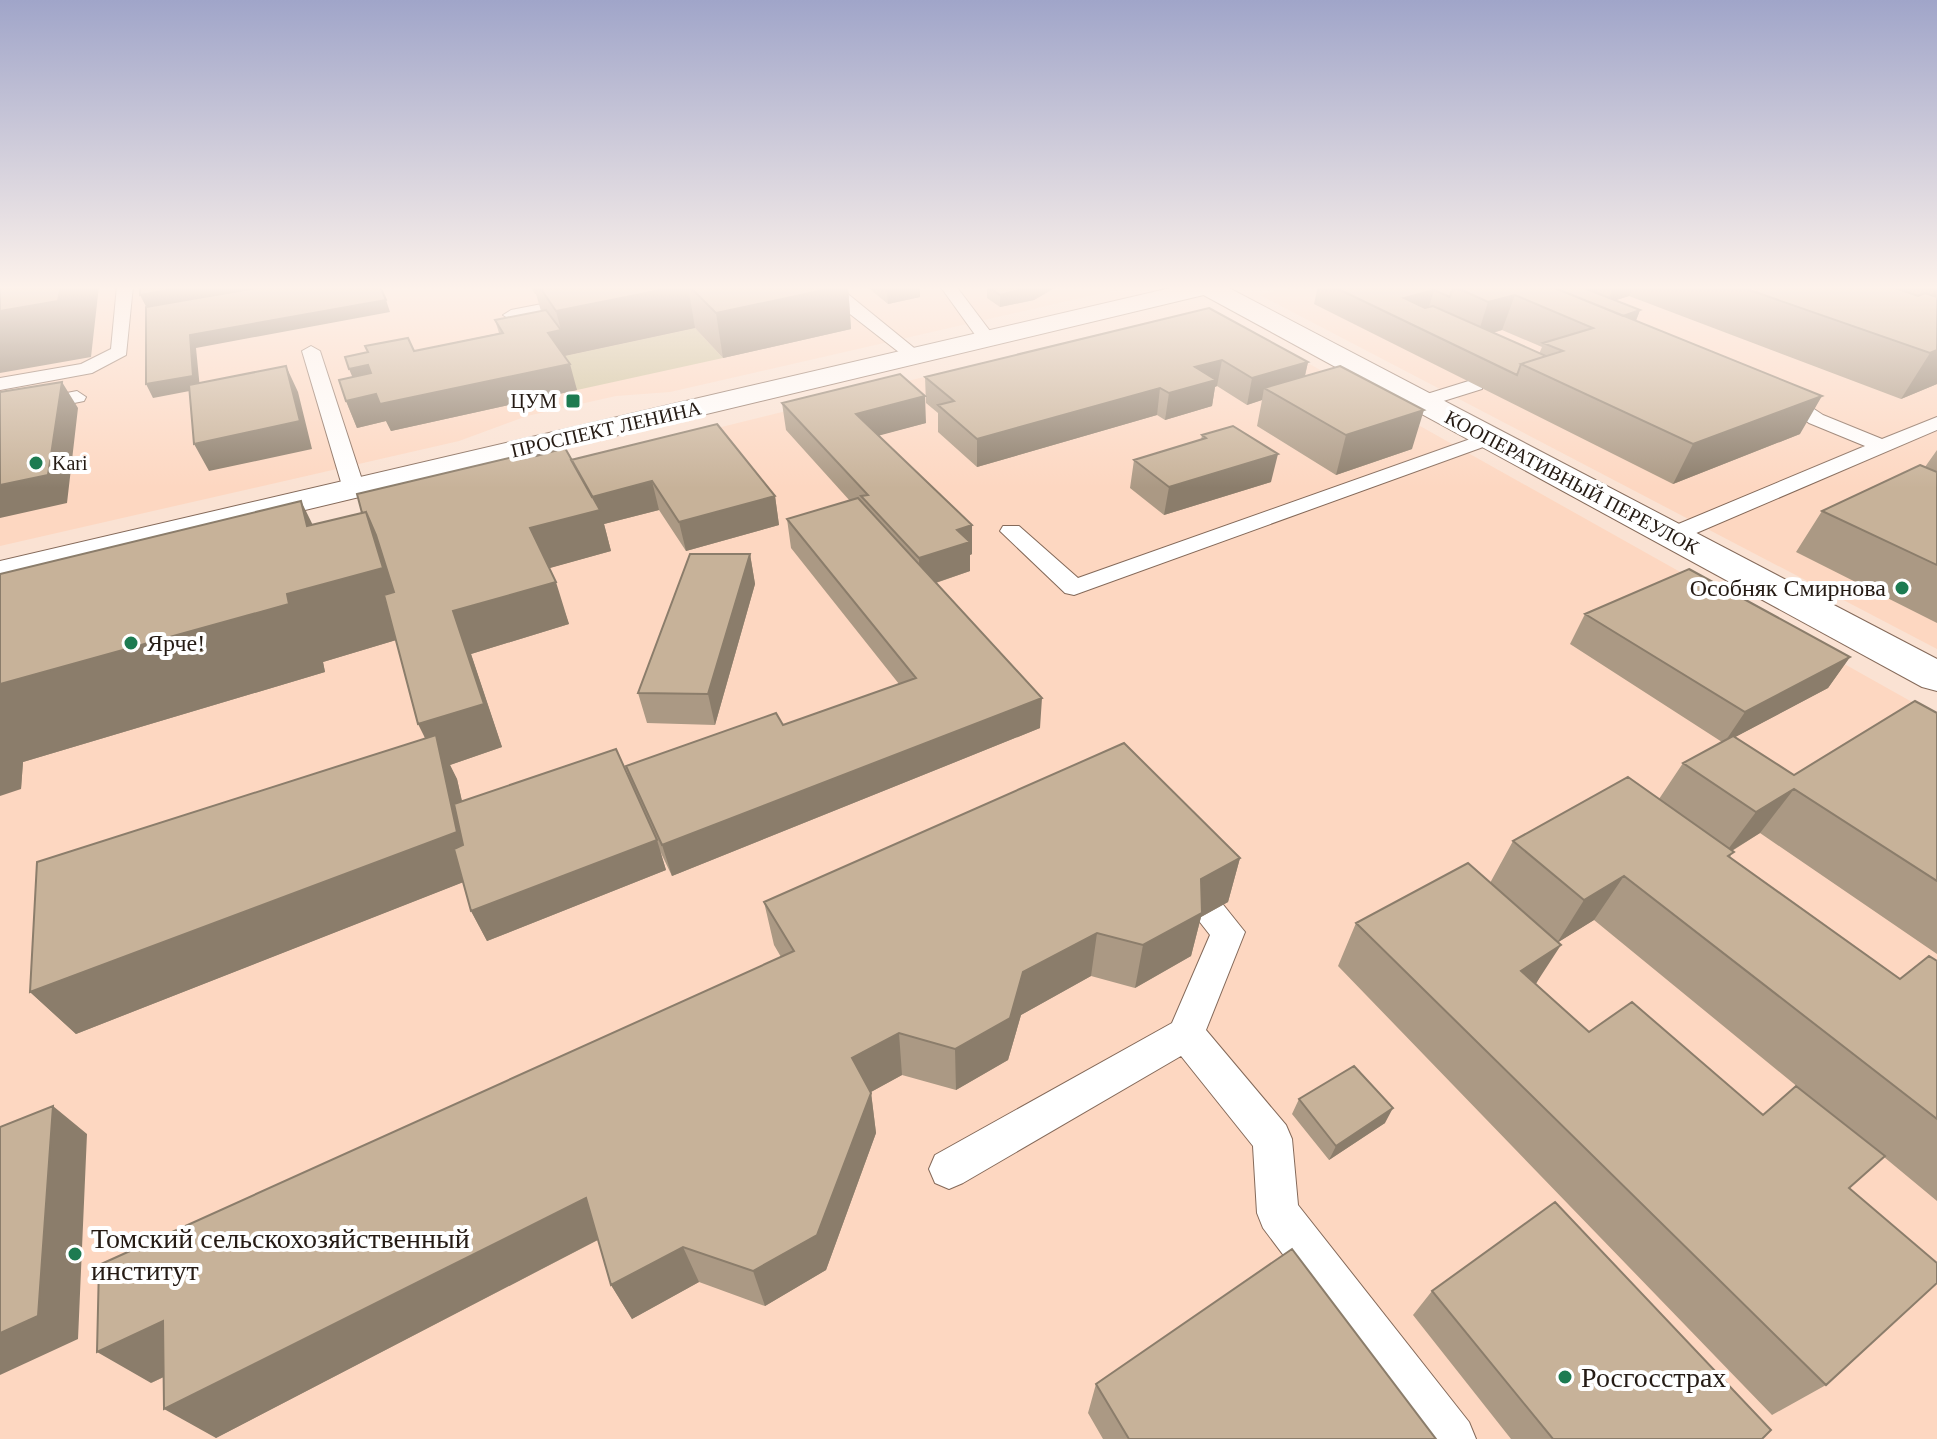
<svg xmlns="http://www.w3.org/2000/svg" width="1937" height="1439" viewBox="0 0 1937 1439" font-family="Georgia,serif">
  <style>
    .built { fill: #fdd7c1 }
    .green { fill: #cabf97 }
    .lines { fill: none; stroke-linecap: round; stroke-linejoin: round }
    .lane-casing { stroke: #846959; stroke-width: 2 }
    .street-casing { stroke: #846959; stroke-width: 2 }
    .primary-casing { stroke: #846959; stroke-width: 2 }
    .lane { fill: #fff; fill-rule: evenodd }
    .street { fill: #fff; fill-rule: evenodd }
    .primary { fill: #fff; fill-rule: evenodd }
    .wall { fill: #ab9984; fill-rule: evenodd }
    .shaded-wall { fill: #8b7d6b }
    .building { fill: #c7b299; stroke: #8b7d6b; stroke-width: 2 }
    .poi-dot { fill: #1d7b51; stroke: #fff; stroke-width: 3 }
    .labels { text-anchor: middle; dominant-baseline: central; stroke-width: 8; stroke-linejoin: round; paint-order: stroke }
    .far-poi-label { font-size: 20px; fill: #251b14; stroke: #fff; text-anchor: end }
    .far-street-label { font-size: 20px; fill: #251b14; stroke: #fff }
    .poi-label { font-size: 24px; fill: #251b14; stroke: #fff; text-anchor: end }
    .near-poi-label { font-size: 28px; fill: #251b14; stroke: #fff; text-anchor: start }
  </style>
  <rect width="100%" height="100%" fill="#fae2d3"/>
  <path class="built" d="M0,286H1133L670,392L616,396L527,416L459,441L0,546Z
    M1296,286H1937V649L1260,295Z
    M1208,307L1937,716V1439H0V605Z"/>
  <path class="green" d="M695,328L723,358L577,390L555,358Z"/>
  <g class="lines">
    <g class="lane-casing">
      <path id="lane" d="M117,286H133L126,355L92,373L0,390V378L81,364L111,349Z
        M814,286H838L924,356L921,360H909Z
        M940,286H956L996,339L993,343H981Z
        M578,297L584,299V305L511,320L503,315L511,310Z
        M311,346L320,351L365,489L362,494L354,495L343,489L302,351Z
        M1475,379L1482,381V389L1421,408L1411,402L1414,398Z
        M1781,387L1823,415L1882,439L1937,417V430L1680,540H1664L1661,535L1664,530L1865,446L1809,423L1774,397L1772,393Z
        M77,391L86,397L84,401L0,418V406Z
        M1490,432L1500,438L1497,442L1074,595L1065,593L1000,531L1003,526H1019L1078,578Z
        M1209,898L1221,902L1245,932L1206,1030L1286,1125L1292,1139L1298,1205L1469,1422L1476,1439H1422L1263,1228L1257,1213L1253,1146L1181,1056L963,1183L949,1189L935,1183L929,1169L935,1155L1172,1023L1210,935L1192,912L1197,902Z"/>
    </g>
    <g class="street-casing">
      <path id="street" d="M1225,286L1937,659V691L1922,687L1198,292L1195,287Z"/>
    </g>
    <g class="primary-casing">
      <path id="primary" d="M1179,286H1224L1212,293L0,583V561Z"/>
    </g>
    <use href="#lane" class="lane"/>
    <use href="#street" class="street"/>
    <use href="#primary" class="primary"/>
  </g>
  <path class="wall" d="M530,286H848L851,329L723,358L695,328L564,356L577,390L391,431L386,421L357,428L346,401L353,377L414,351L499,333L495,320L541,311L536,294H535Z
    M866,286H920V297L888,304Z
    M987,286L1057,287L1034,300L1000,307L987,298Z
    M1318,286H1937V384L1901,399L1629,296L1616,300L1640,310L1636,321L1800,434L1673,484L1314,304ZM1502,330L1542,347L1539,354L1493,333Z
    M1209,308L1308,362L1305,376L1412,449L1336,475L1257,426L1262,400L1247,405L1217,386L1215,387L1212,406L1165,420L1157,415L977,467L938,432V413L926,403L925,377Z
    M782,403L926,423L879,435L972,554L970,555V571L936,583L1040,728L672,876L660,851L666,870L487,941L471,911L463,882L76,1034L30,992L425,738L396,640L323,662L325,672L23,762L21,789L0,574L313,525L362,513L536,456L571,460L775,496L779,525L686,551L659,510L604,524L611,551L549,568L569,624L471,654L502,747L450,765L457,779L462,802L630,780L626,766L783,725L899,684L791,548L787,519L850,501L786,430Z
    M1202,435L1271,482L1164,515L1130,488L1134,460L1201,440Z
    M1937,450V623L1796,552L1822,511L1925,467Z
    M750,554L755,584L715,725L647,723L638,693Z
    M1585,614L1850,657L1828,688L1735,737L1794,775L1937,713V954L1760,833L1732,851L1730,858L1900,979L1937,961V1201L1884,1157L1849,1188L1826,1385L1772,1415L1338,966L1356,923L1490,883L1513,841L1659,799L1683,763L1722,742L1570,644ZM1594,920L1810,1097L1763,1115L1589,1032L1536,984L1558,942Z
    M1240,858L1228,902L1201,917L1191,956L1135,988L1091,976L1021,1015L1008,1060L956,1090L902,1075L871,1092L876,1133L826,1270L765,1306L699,1282L632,1319L611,1285L598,1240L216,1438L164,1377L151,1383L781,957L774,945L764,902Z
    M1299,1099L1385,1123L1329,1160L1292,1114Z
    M1432,1291L1762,1439H1511L1413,1315Z
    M1096,1384L1436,1439H1103L1088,1413Z"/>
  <path class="shaded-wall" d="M61,286H99L91,357L0,373V311Z
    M193,286H343L153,320L140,295Z
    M681,286H688L695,328L555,358L548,333L561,330L556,311Z
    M843,286H848L851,329L723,358L716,313Z
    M911,286H920V297L888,304L887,291Z
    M1036,286H1057L1034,300L1000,307V295Z
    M1569,286H1597L1593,298Z
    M1614,286H1633L1629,296L1607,303Z
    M1937,287V303L1924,307Z
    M1434,290L1427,314L1404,298Z
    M1515,295L1502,330L1477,337L1488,302Z
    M386,300L390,312L196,348L200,389L153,398L146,384L190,335Z
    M1640,310L1630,335L1606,321Z
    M1937,350V384L1901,399L1930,353Z
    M1222,360L1217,386L1215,387L1212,406L1165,420L1169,393L1195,367Z
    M1308,362L1302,388H1264L1262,400L1247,405L1252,378Z
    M570,364L577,390L391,431L386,421L357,428L346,401L376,394Z
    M368,365L378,391L360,395L349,369Z
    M286,366L298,392L312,449L209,471L194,444Z
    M62,382L78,408L67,503L0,518V485Z
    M1160,388L1157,415L977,467V439Z
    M925,396L926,423L859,441L856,414Z
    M1822,396L1800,434L1673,484L1693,444Z
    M1424,410L1412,449L1336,475L1346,435Z
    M1278,454L1271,482L1164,515L1169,487Z
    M652,481L659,510L604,524L611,551L543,570L530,528L589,497Z
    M775,496L779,525L686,551L679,522Z
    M301,501L333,566L366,512L395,577L413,635L323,662L325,672L23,762L21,789L0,796V684L307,526Z
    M972,525V554L970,555V571L920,588L919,558L957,530Z
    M750,554L755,584L715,725L708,694Z
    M556,582L569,624L471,654L502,747L450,765L457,779L479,876L76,1034L30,992L440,768L418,724L453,611Z
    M1850,657L1828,688L1724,743L1745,712Z
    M1042,698L1040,728L672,876L662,845Z
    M1794,789L1760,833L1723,856L1756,812Z
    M657,840L666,870L487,941L471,911Z
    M1240,858L1228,902L1201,917L1191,956L1135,988L1143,945L1201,879Z
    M1624,876L1594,920L1557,943L1584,900Z
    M1097,933L1091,976L1021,1015L1008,1060L956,1090L955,1049L1023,972Z
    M1561,945L1533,988L1521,971Z
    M899,1033L902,1075L858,1099L852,1058Z
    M871,1093L876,1133L826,1270L765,1306L753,1271Z
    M53,1106L87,1134L78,1339L0,1375V1333Z
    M1393,1108L1385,1123L1329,1160L1336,1146Z
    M586,1198L607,1235L216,1438L164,1409Z
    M683,1247L699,1282L632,1319L611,1285Z
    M163,1321L212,1353L151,1383L97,1352Z"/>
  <path class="building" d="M0,286H61L58,301L0,311Z
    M140,286H193L140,295Z
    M267,286H380L386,300L190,335L193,376L146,384V307Z
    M539,286H681L556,311Z
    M689,286H843L716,313Z
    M881,286H911L887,291Z
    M987,286H1036L1000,295Z
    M1332,286H1453L1450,297L1434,290L1404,298L1425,308L1433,306L1546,356L1521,364L1517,375Z
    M1453,286H1550L1822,396L1693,444L1521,364L1563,351L1543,343L1593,328L1515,295L1488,302Z
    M1550,286H1579L1640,310L1623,316Z
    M1738,286H1890L1918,296L1925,293L1937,297V350L1930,353Z
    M1209,308L1308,362L1252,378L1222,360L1195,367L1216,380L1169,393L1160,388L977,439L938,405L954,401L925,377Z
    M546,310L561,330L548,333L570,364L380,404L376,394L346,401L339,380L371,373L368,365L349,369L345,357L368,352L365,346L408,338L414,351L503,333L495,320Z
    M286,366L300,421L194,444L189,385Z
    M1340,366L1424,410L1346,435L1264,388Z
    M900,374L925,396L856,414L972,525L957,530L970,542L919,558L861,496L868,495L782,403Z
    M62,382L48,475L0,485V392Z
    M717,424L775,496L679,522L652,481L592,497L571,460Z
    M1233,426L1278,454L1169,487L1134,460L1206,438L1202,435Z
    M565,448L600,510L530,528L556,582L453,611L484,704L418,724L384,595L394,592L376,535L366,512L362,513L357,494L534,452L536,456Z
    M1920,465L1937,472V565L1822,511Z
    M858,498L1042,698L662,845L626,766L776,713L783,725L916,678L787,519Z
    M301,501L307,526L366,512L383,568L287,594L289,604L0,684V574Z
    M690,554H750L708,694L638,693Z
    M1689,569L1850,657L1745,712L1585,614Z
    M1915,701L1937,713V881L1794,789L1756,812L1683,763L1733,736L1794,775Z
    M436,735L457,832L30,992L37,862Z
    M1124,743L1240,858L1201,879L1202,913L1143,945L1097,933L1023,972L1010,1018L955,1049L899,1033L852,1058L871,1093L817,1235L753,1271L683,1247L611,1285L586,1198L164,1409L163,1321L97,1352L99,1265L794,951L764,902Z
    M616,749L657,840L471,911L454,849L463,845L454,804Z
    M1628,777L1734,852L1728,856L1900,979L1929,956L1937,961V1119L1624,876L1584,900L1513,841Z
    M1468,863L1561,945L1521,971L1589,1032L1632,1002L1763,1115L1796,1086L1885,1156L1849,1188L1937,1263V1283L1826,1385L1356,923Z
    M1354,1066L1393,1108L1336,1146L1299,1099Z
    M53,1106L38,1316L0,1333V1127Z
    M1555,1202L1771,1430L1762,1439H1553L1432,1291Z
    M1292,1249L1436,1439H1129L1096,1384Z"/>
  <linearGradient id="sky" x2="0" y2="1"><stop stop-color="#a0a5c9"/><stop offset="0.59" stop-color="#fdf2eb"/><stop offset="1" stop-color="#fdf2eb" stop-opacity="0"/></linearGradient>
  <rect width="1937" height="488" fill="url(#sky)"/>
  <g class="poi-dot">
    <rect x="565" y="393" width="16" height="16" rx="4"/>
    <circle cx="36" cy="463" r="8"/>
    <circle cx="1902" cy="588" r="8"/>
    <circle cx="131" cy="643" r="8"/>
    <circle cx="75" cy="1254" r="8"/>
    <circle cx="1565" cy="1377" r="8"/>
  </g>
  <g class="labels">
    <g class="far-poi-label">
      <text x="557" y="401">ЦУМ</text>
      <text x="52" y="463" text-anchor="start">Kari</text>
    </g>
    <g class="far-street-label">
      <text transform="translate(606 429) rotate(-13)">ПРОСПЕКТ ЛЕНИНА</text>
      <text transform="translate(1572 482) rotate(28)">КООПЕРАТИВНЫЙ ПЕРЕУЛОК</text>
    </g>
    <g class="poi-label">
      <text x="1886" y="588">Особняк Смирнова</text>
      <text x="147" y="643" text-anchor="start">Ярче!</text>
    </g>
    <g class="near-poi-label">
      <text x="91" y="1238">Томский сельскохозяйственный<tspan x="91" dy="32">институт</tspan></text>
      <text x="1581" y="1377">Росгосстрах</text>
    </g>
  </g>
</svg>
